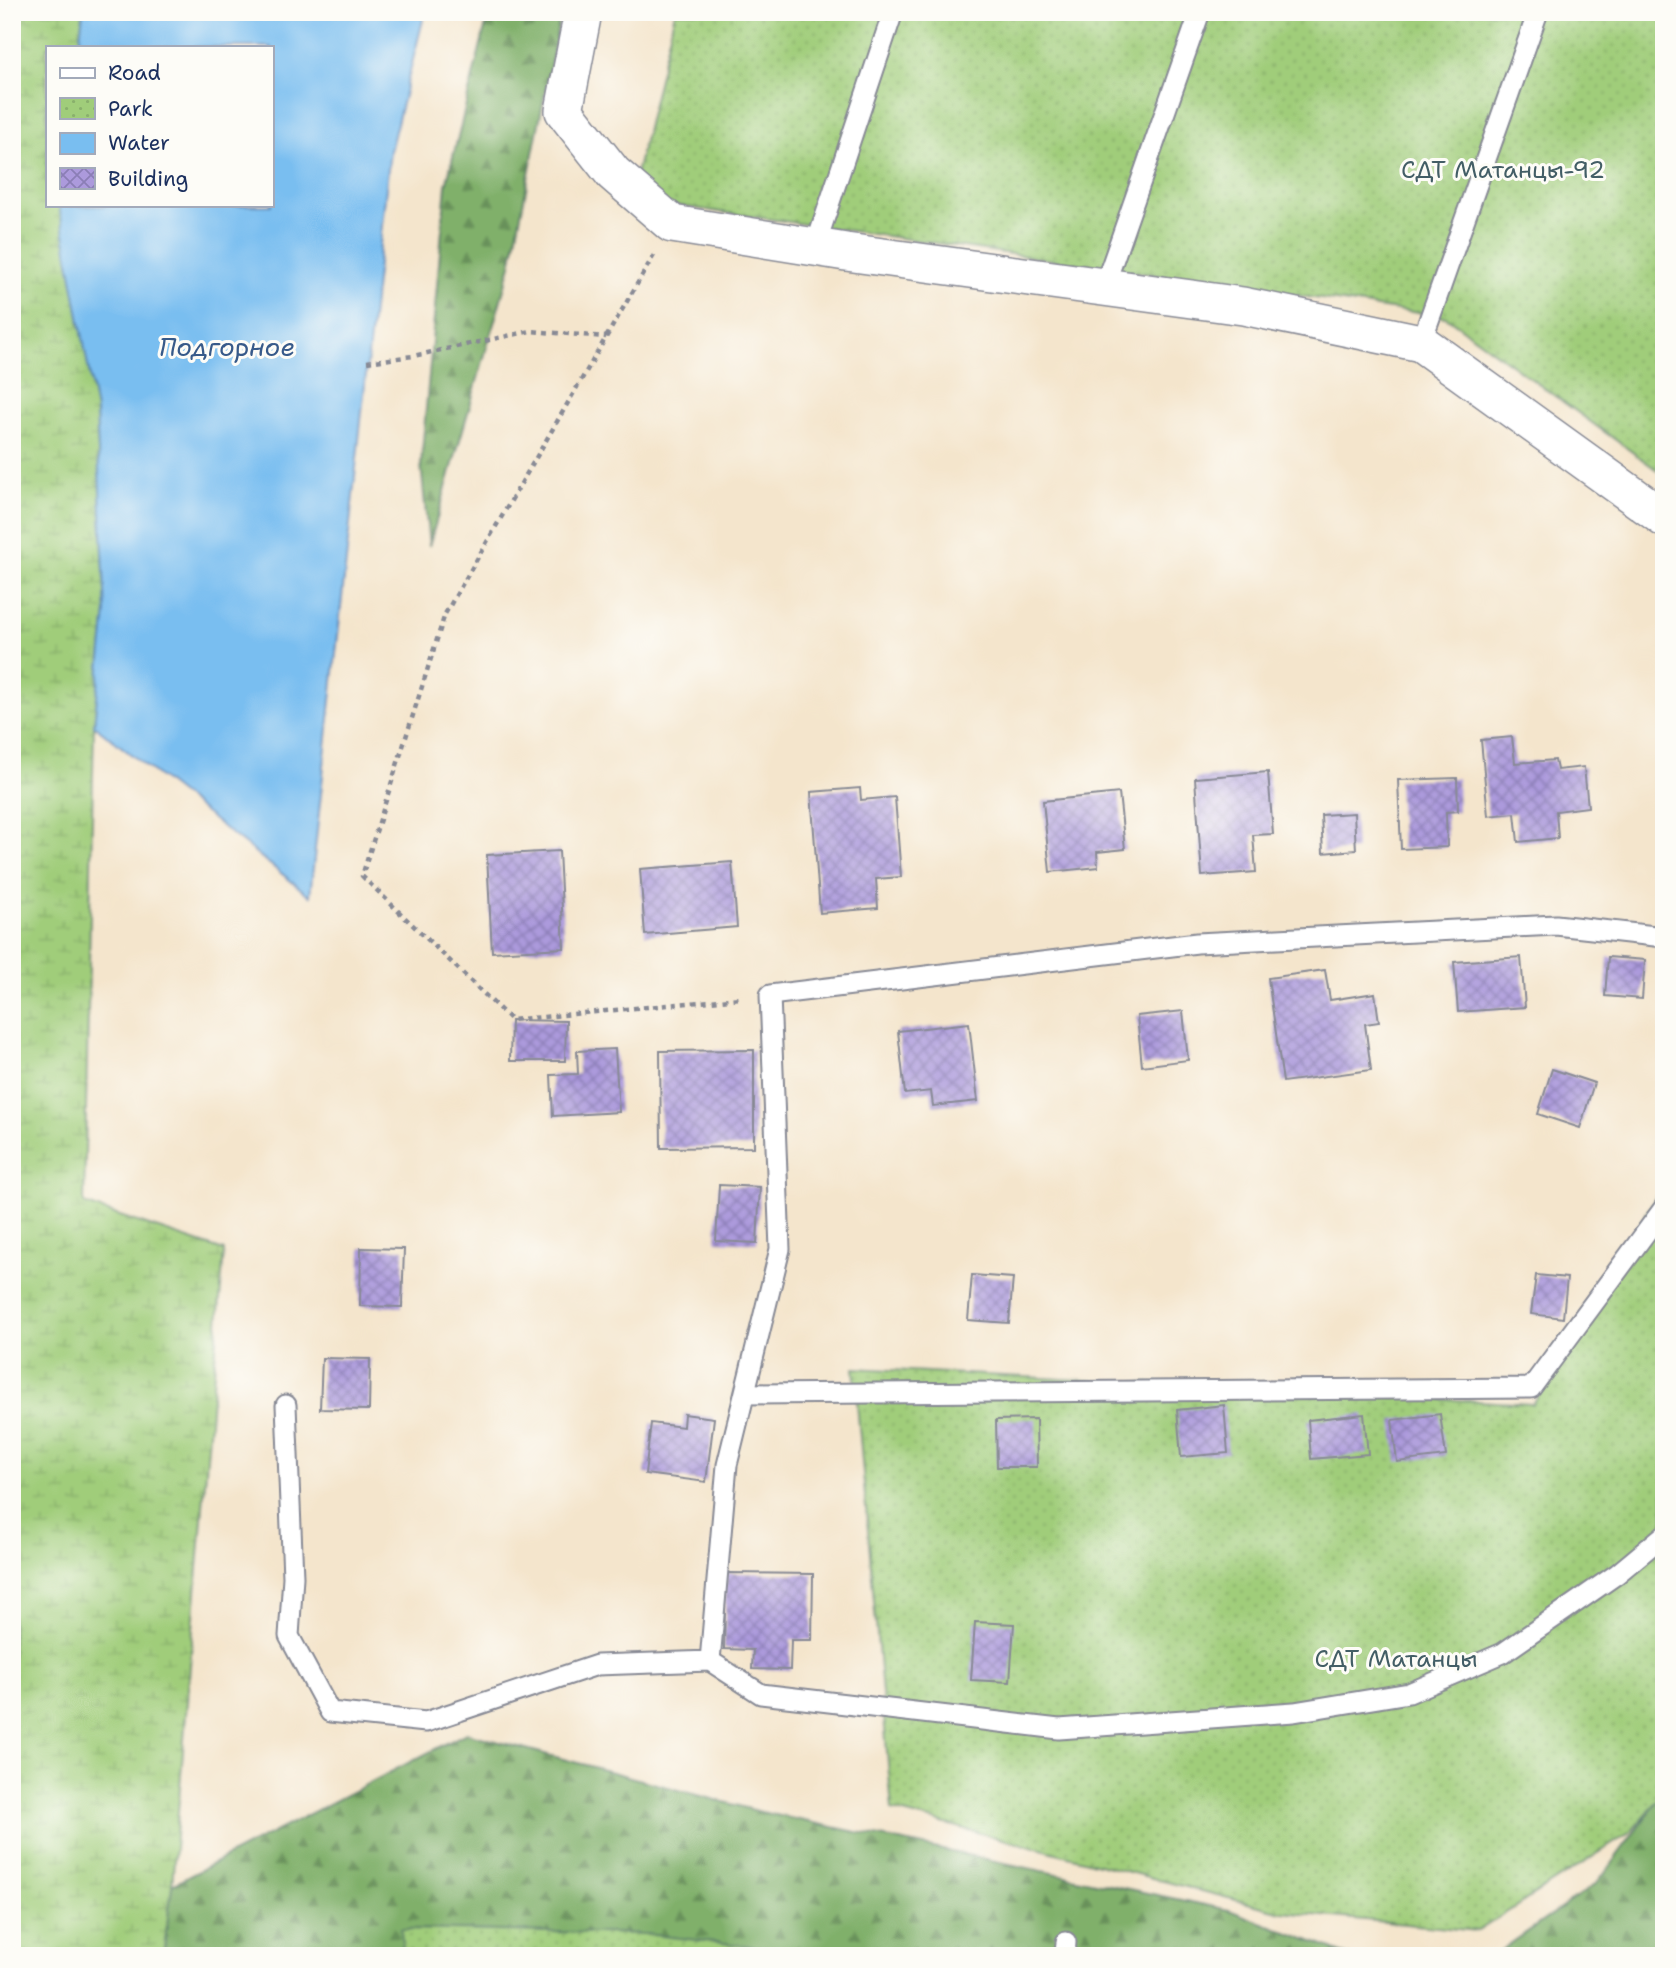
<svg xmlns="http://www.w3.org/2000/svg" width="1676" height="1968" viewBox="0 0 1676 1968" font-family="'Shantell Sans',sans-serif">
  <style>
    .forest { fill: url(#forest-firs); stroke: #4e7064; stroke-width: 2 }
    .wetland { fill: url(#wetland-marsh); stroke: #5e7e6c; stroke-width: 2 }
    .park { fill: url(#park-dots); stroke: #5e7e6c; stroke-width: 2 }
    .water { fill: #79bef0; stroke: #4a76a7; stroke-width: 2 }
    .building { fill: url(#building-cross-hatch) }
    .lines { fill: none; stroke-linecap: round; stroke-linejoin: round }
    .service-casing { stroke: #888a95; stroke-width: 23 }
    .minor-casing { stroke: #888a95; stroke-width: 40 }
    .path { stroke: #888a95; stroke-width: 4.5; stroke-dasharray: 5 5; stroke-linecap: butt }
    .service { stroke: #fff; stroke-width: 19 }
    .minor { stroke: #fff; stroke-width: 37 }
    .labels { text-anchor: middle; dominant-baseline: central; stroke-width: 6; stroke-linejoin: round; paint-order: stroke }
    .park-label { font-size: 24px; fill: #435e66; stroke: #fdfcf7 }
    .water-label { font-size: 26px; font-style: italic; fill: #375a8a; stroke: #fdfcf7 }
  </style>
  <defs>
    <pattern id="forest-firs" width="22" height="20" patternUnits="userSpaceOnUse" patternTransform="scale(1.75)"><rect width="22" height="20" fill="#80b06a"/><path d="M5 1l3.5 6h-7zM16 11l3.5 6h-7z" fill="#68905a"/></pattern>
    <pattern id="wetland-marsh" width="20" height="14" patternUnits="userSpaceOnUse" patternTransform="scale(1.75)"><rect width="20" height="14" fill="#a0cd7a"/><path d="M1 5h8M5 5V1M11 12h8M15 12V8" fill="none" stroke="#89b06c"/></pattern>
    <pattern id="park-dots" width="8" height="8" patternUnits="userSpaceOnUse" patternTransform="scale(1.75)"><rect width="8" height="8" fill="#a0cd7a"/><path d="M2 2h.1M6 6h.1" fill="none" stroke="#89b06c" stroke-width="1.8" stroke-linecap="round"/></pattern>
    <pattern id="building-cross-hatch" width="8" height="8" patternUnits="userSpaceOnUse" patternTransform="scale(1.75)"><rect width="8" height="8" fill="#ac9adc"/><path d="M0 0l8 8M0 8l8-8" fill="none" stroke="#8b7eb6"/></pattern>
  </defs>
  <rect width="100%" height="100%" fill="#fdfcf7"/>
  <filter id="ink" filterUnits="userSpaceOnUse"><feTurbulence type="fractalNoise" baseFrequency=".0143" numOctaves="2"/><feDisplacementMap in="SourceGraphic" scale="14" xChannelSelector="R" yChannelSelector="G"/><feConvolveMatrix kernelMatrix="1 2 1 2 8 2 1 2 1" color-interpolation-filters="sRGB"/></filter>
  <filter id="wash" filterUnits="userSpaceOnUse"><feTurbulence type="fractalNoise" baseFrequency=".00686" numOctaves="4" result="noise"/><feDisplacementMap in="SourceGraphic" scale="28" xChannelSelector="R" yChannelSelector="G"/><feGaussianBlur stdDeviation="1.57" result="paint"/><feColorMatrix in="noise" values="0 0 0 0 0 0 0 0 0 0 0 0 0 0 0 0 0 1.4 0 .05"/><feComposite in="paint" operator="in"/></filter>
  <g filter="url(#wash)">
    <rect width="100%" height="100%" fill="#f4e5cc"/>
    <path class="forest" d="M489,12H561L511,265L429,546L421,464L446,185Z
      M466,1733L761,1812L1229,1910L1350,1956H835L644,1934L402,1929L403,1956H163L172,1885Z
      M1664,1792V1956H1493L1597,1883Z"/>
    <path class="wetland" d="M12,12H83L79,47H47V205H59L96,410L106,612L94,725L84,1204L224,1251L172,1885L163,1956H12Z"/>
    <path class="park" d="M675,12H1664V475L1446,317L630,199Z
      M1664,1183V1793L1631,1832L1478,1931L1282,1912L892,1810L854,1368L1533,1404Z
      M401,1929L644,1934L835,1956H403Z"/>
    <path class="water" d="M83,12H425L390,151L310,896L94,725L106,612L96,410L59,206L271,205V47H79Z"/>
    <g id="blocks">
      <path class="building" d="M1512,737L1515,763L1555,760L1557,770L1584,767L1588,807L1556,811L1558,838L1518,842L1515,813L1488,816L1481,740Z
        M1268,772L1273,834L1253,835L1256,872L1202,876L1195,778Z
        M1457,778L1458,811L1446,812L1447,847L1401,849L1398,780Z
        M860,788L861,800L895,797L901,877L876,879L878,908L820,913L811,792Z
        M1119,793L1125,849L1097,852L1098,867L1050,872L1043,801Z
        M1354,813L1356,850L1323,853L1321,815Z
        M559,851L564,948L492,952L487,855Z
        M732,862L737,927L645,935L640,869Z
        M1521,957L1525,1007L1458,1012L1454,962Z
        M1608,957L1645,960L1642,999L1605,996Z
        M1325,970L1330,1000L1375,993L1379,1022L1365,1024L1371,1070L1283,1082L1268,978Z
        M1183,1011L1188,1060L1142,1066L1137,1016Z
        M511,1020L566,1021L565,1061H510Z
        M969,1023L978,1101L933,1106L931,1091L905,1094L898,1031Z
        M615,1049L619,1112L553,1116L551,1075L578,1074L577,1051Z
        M754,1050V1147L661,1148L660,1051Z
        M1552,1069L1594,1083L1580,1128L1538,1114Z
        M719,1185L760,1187L757,1243L716,1241Z
        M361,1248L404,1249L402,1307L360,1306Z
        M972,1275L1013,1278L1009,1323L968,1320Z
        M1536,1275L1567,1278L1563,1318L1531,1314Z
        M322,1358L370,1359L369,1410L320,1409Z
        M1224,1405L1228,1453L1181,1457L1177,1410Z
        M684,1414L714,1418L706,1482L645,1474L651,1423L683,1427Z
        M1364,1414L1368,1454L1311,1459L1308,1420Z
        M1440,1414L1446,1456L1397,1462L1392,1420Z
        M1036,1419L1037,1467H997L996,1420Z
        M726,1573L813,1574L812,1640H791L790,1670L752,1669L753,1650L724,1649Z
        M975,1622L1014,1624L1010,1682L971,1680Z"/>
    </g>
  </g>
  <g filter="url(#ink)">
    <use href="#blocks" fill-opacity="0" stroke="#888a95" stroke-width="2"/>
    <g class="lines">
      <g class="service-casing">
        <path id="service" d="M815,247L893,12
          M1104,287L1200,12
          M1421,343L1538,12
          M745,1394L1531,1388L1664,1208
          M286,1405L293,1577L289,1636L330,1712L426,1722L597,1665L710,1661L761,1694L1059,1729L1294,1712L1409,1693L1503,1653L1617,1574L1664,1535
          M710,1661L727,1465L780,1249L770,995L1197,943L1556,925L1664,937
          M1065,1956L1066,1942"/>
      </g>
      <g class="minor-casing">
        <path id="minor" d="M583,12L564,111L613,173L672,224L846,252L1243,306L1421,343L1664,518"/>
      </g>
      <path class="path" d="M654,255L445,614L362,876L511,1020L741,998
        M367,362L413,356L531,331L606,337"/>
      <use href="#service" class="service"/>
      <use href="#minor" class="minor"/>
    </g>
  </g>
  <g class="labels">
    <g class="park-label">
      <text x="1503" y="170">СДТ Матанцы-92</text>
      <text x="1396" y="1659">СДТ Матанцы</text>
    </g>
    <g class="water-label">
      <text x="227" y="346">Подгорное</text>
    </g>
  </g>
  <rect width="1676" height="1968" fill="none" stroke="#fdfcf7" stroke-width="42"/>
  <rect x="46" y="46" width="228" height="161" fill="#fdfcf7" stroke="#a3aaba" stroke-width="2"/>
  <rect x="60" y="68" width="35" height="10" fill="#ffffff" stroke="#a3aaba" stroke-width="2"/>
  <text x="108" y="80" font-size="21" fill="#1b2f5e">Road</text>
  <rect x="60" y="98" width="35" height="21" fill="url(#park-dots)" stroke="#a3aaba" stroke-width="2"/>
  <text x="108" y="116" font-size="21" fill="#1b2f5e">Park</text>
  <rect x="60" y="133" width="35" height="21" fill="#79bef0" stroke="#a3aaba" stroke-width="2"/>
  <text x="108" y="150" font-size="21" fill="#1b2f5e">Water</text>
  <rect x="60" y="168" width="35" height="21" fill="url(#building-cross-hatch)" stroke="#a3aaba" stroke-width="2"/>
  <text x="108" y="186" font-size="21" fill="#1b2f5e">Building</text>
</svg>
